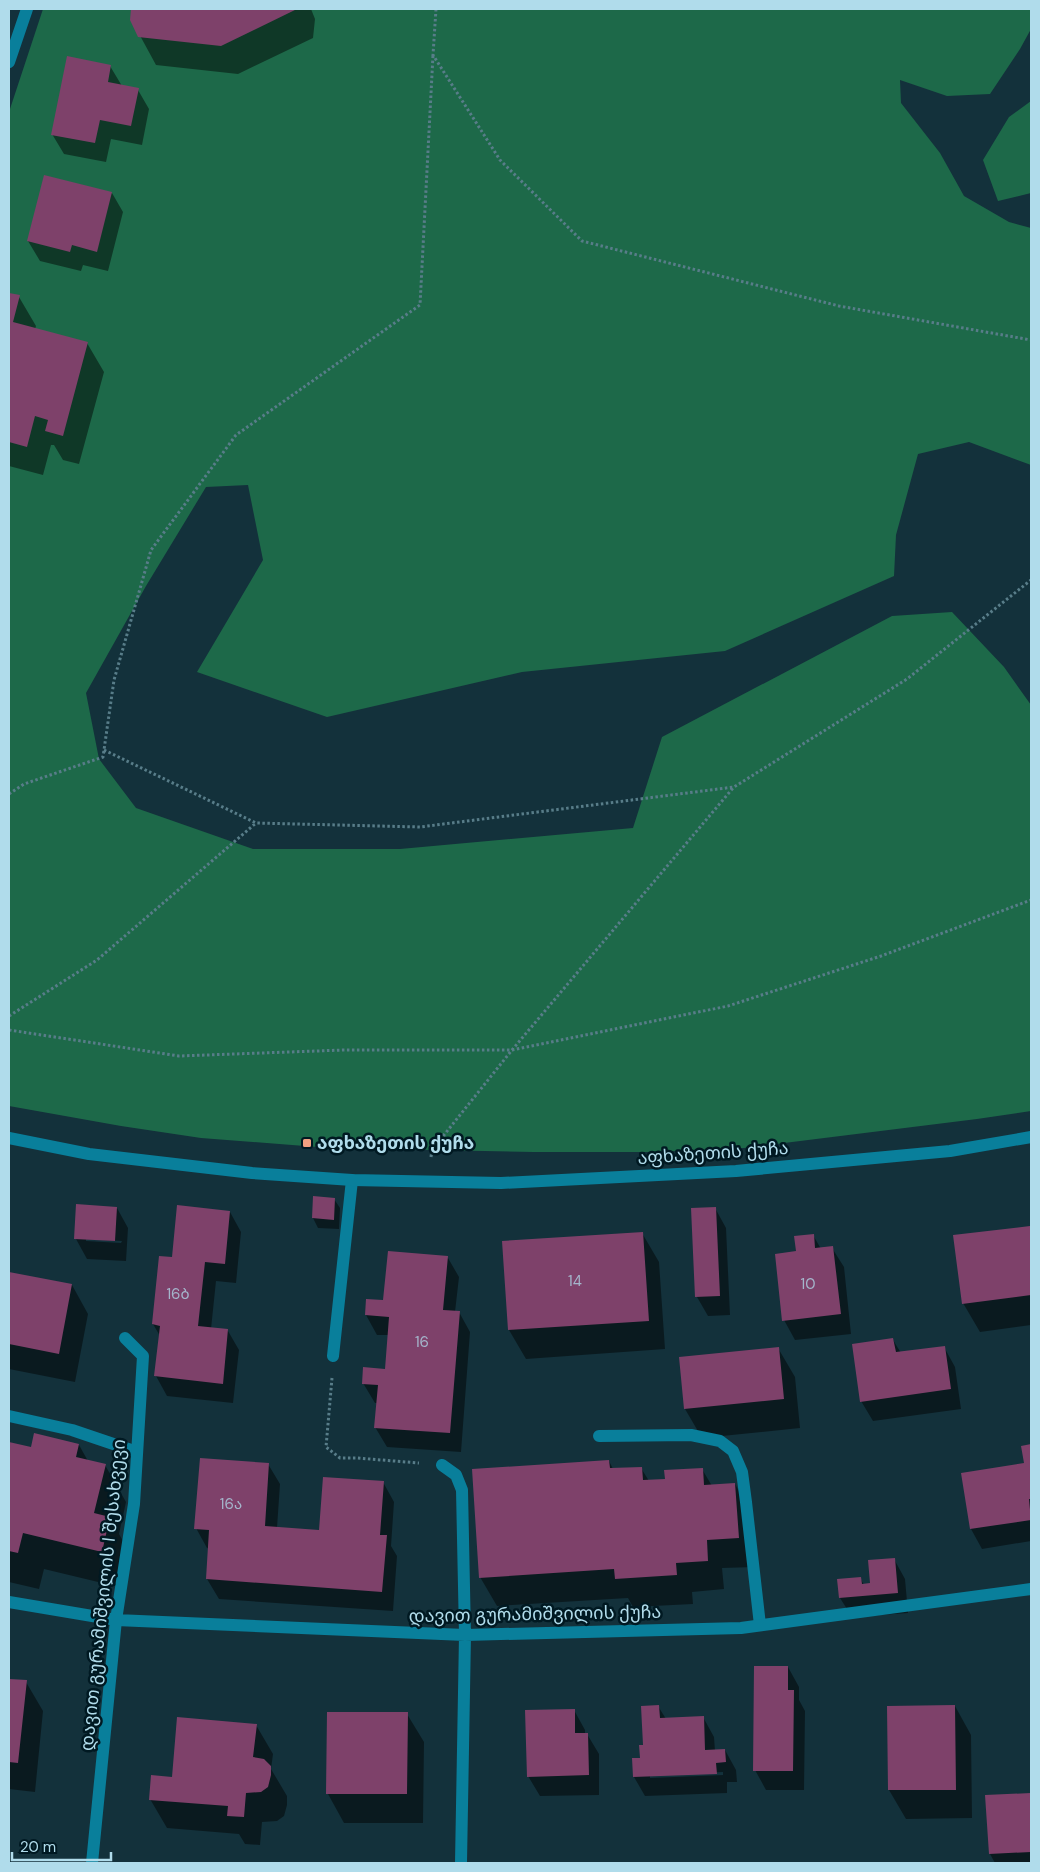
<svg xmlns="http://www.w3.org/2000/svg" width="1040" height="1872" viewBox="0 0 1040 1872" font-family="'DM Sans','Noto Sans Georgian',sans-serif">
  <style>
    .forest { fill: #1d6949 }
    .shadow { fill: #0007; fill-rule: evenodd }
    .building { fill: #7e416a }
    .lines { fill: none; stroke-linecap: round; stroke-linejoin: round }
    .path { stroke: #587d89; stroke-width: 3; stroke-dasharray: 2.5 2.5; stroke-linecap: butt }
    .lane { stroke: #097f9b; stroke-width: 12 }
    .street { stroke: #097f9b; stroke-width: 12 }
    .secondary { stroke: #097f9b; stroke-width: 12 }
    .poi-dot { fill: #f2a081; stroke: #001922; stroke-width: 2 }
    .labels { text-anchor: middle; dominant-baseline: central; stroke-width: 5; stroke-linejoin: round; paint-order: stroke }
    .number-label { font-size: 15px; fill: #a4b5cb }
    .poi-label { font-size: 18px; font-weight: bold; fill: #b0dceb; stroke: #001922; text-anchor: start }
    .street-label { font-size: 18px; fill: #b0dceb; stroke: #001922 }
  </style>
  <rect width="100%" height="100%" fill="#13313b"/>
  <path class="forest" d="M43,9H1031V29L1020,49L990,94L947,96L900,80L901,103L940,153L964,196L1009,222L1031,228V465L969,442L918,454L896,535L894,576L725,651L522,672L327,717L197,672L263,560L248,485L206,487L146,586L86,693L99,759L136,808L253,849H400L633,828L662,737L892,616L952,612L1004,667L1031,705V1111L977,1119L744,1148L654,1152H534L330,1148L201,1138L121,1126L9,1106V112Z
    M1031,101V193L998,201L983,160L1009,117Z"/>
  <path class="shadow" d="M132,9H311L315,19L313,38L238,74L156,65L131,19Z
    M110,66L122,86L138,90L149,109L142,145L111,139L106,162L64,154L52,134Z
    M112,193L123,212L108,271L83,265L81,271L40,261L28,241Z
    M9,294L19,297L36,326L35,329L87,343L104,372L79,464L63,460L54,445H51L43,475L9,466Z
    M314,1198L334,1199L340,1208L339,1229L318,1228L313,1218Z
    M117,1208L128,1228L126,1261L87,1259L76,1239ZM86,1239L122,1241L121,1243L86,1241Z
    M715,1208L726,1228L730,1315L708,1316L697,1297Z
    M230,1212L241,1232L236,1283L216,1281L211,1329L228,1331L239,1350L233,1403L167,1396L156,1376L160,1336L153,1324L173,1259Z
    M1029,1227L1031,1231V1325L980,1332L963,1303Z
    M642,1233L659,1262L665,1349L526,1359L509,1330L503,1243Z
    M813,1235L821,1249L832,1248L844,1267L851,1334L795,1340L784,1320L798,1252Z
    M448,1258L459,1277L455,1312H459L470,1332L461,1452L387,1447L375,1427L377,1403H375L363,1383L386,1370L389,1335H377L366,1315Z
    M9,1273L72,1285L88,1314L75,1382L9,1369Z
    M893,1340L901,1353L944,1347L955,1367L961,1409L873,1421L861,1401Z
    M778,1348L795,1377L800,1428L702,1438L685,1409Z
    M9,1443L32,1448L79,1445L88,1461L105,1465L126,1502L119,1534L131,1555L123,1588L44,1569L39,1589L9,1582Z
    M1031,1445V1541L982,1549L971,1529L962,1474L1025,1464L1022,1447Z
    M609,1461L613,1469L641,1468L649,1481L666,1480L702,1469L712,1486L735,1484L751,1513L755,1567L722,1568L724,1589L692,1592L693,1604L633,1607L628,1598L497,1606L480,1577Z
    M268,1464L280,1484L277,1528L320,1531L383,1482L394,1502L391,1546L397,1556L393,1611L219,1599L207,1579L210,1549L207,1548L196,1528Z
    M894,1559L905,1579L908,1613L852,1617L840,1598L860,1578L864,1585L872,1584Z
    M788,1667L799,1687V1700L805,1711L804,1790H766L755,1770Z
    M9,1680L26,1682L43,1711L35,1792L9,1789Z
    M658,1706L666,1719L703,1717L714,1737L715,1751L725,1750L736,1770L737,1782H727V1793L645,1796L634,1777ZM723,1772V1775L650,1778V1775Z
    M955,1706L971,1735L972,1818L906,1819L889,1790Z
    M574,1710L585,1730V1734H587L599,1754V1795L540,1796L528,1776Z
    M407,1714L424,1742L423,1823H344L328,1794Z
    M256,1725L273,1754L271,1769L287,1796V1805L284,1816L277,1821L262,1822L260,1845L245,1844L239,1834L167,1828L150,1799L174,1778Z
    M1031,1794V1863H995L990,1854L987,1796Z"/>
  <path class="building" d="M131,9H297L221,46L138,37L130,20Z
    M67,56L111,65L108,82L139,88L131,126L100,120L95,143L51,135Z
    M44,175L112,192L97,252L72,245L70,252L27,241Z
    M9,293L20,295L13,322L88,342L63,436L45,431L48,420L35,416L27,447L9,442Z
    M313,1196L335,1198L334,1220L312,1218Z
    M76,1204L117,1207L115,1241L74,1239Z
    M177,1205L230,1211L225,1264L205,1262L198,1326L228,1329L223,1384L154,1376L160,1326L152,1324L159,1256L172,1257Z
    M716,1207L720,1296L695,1297L691,1208Z
    M1030,1226L1031,1295L962,1304L953,1235Z
    M643,1232L649,1321L508,1330L502,1241Z
    M814,1234L815,1248L833,1246L841,1314L782,1321L775,1254L796,1251L794,1236Z
    M388,1251L448,1256L443,1310L460,1311L450,1433L374,1428L378,1385L362,1384L363,1367L385,1369L389,1317L365,1315L366,1299L383,1300Z
    M9,1272L72,1284L59,1354L9,1344Z
    M893,1338L896,1352L945,1346L951,1389L860,1402L852,1344Z
    M779,1347L784,1399L684,1409L679,1357Z
    M34,1433L79,1444L76,1457L106,1464L94,1513L110,1517L102,1552L23,1533L18,1553L9,1551V1442L31,1447Z
    M1031,1444V1499H1029L1031,1520L970,1529L961,1473L1024,1463L1021,1446Z
    M200,1458L269,1463L265,1526L319,1530L323,1477L384,1481L380,1535H387L382,1592L206,1579L209,1530L194,1529Z
    M609,1460L610,1468L642,1467L643,1480L665,1479L664,1470L703,1468L704,1485L735,1483L739,1538L707,1540L708,1561L676,1563L677,1575L615,1579L614,1569L479,1578L472,1469Z
    M895,1558L898,1593L839,1598L837,1579L861,1577L862,1584L870,1583L868,1560Z
    M754,1666H788V1690H794L793,1771H753Z
    M9,1679L27,1680L18,1763L9,1762Z
    M659,1705L660,1718L704,1716L705,1750L725,1749L726,1762L716,1763L717,1774L633,1777L632,1758H640L639,1745H643L641,1706Z
    M955,1705L956,1790H888L887,1706Z
    M575,1709V1733H588L589,1775L527,1777L525,1710Z
    M327,1712H408L407,1794H326Z
    M177,1717L257,1724L253,1757L264,1759L271,1766V1775L268,1787L261,1792L246,1793L244,1817L227,1816L228,1806L149,1800L151,1775L172,1777Z
    M1031,1793V1852L989,1854L985,1795Z"/>
  <g class="lines">
    <path class="path" d="M436,9L433,55L500,160L582,241L839,306L1031,340
      M104,750L256,823L420,827L734,787L907,679L1031,580
      M9,794L24,784L103,757L114,680L151,550L236,435L420,305L433,55
      M9,1016L97,960L256,823
      M9,1030L179,1056L344,1050H512L728,1006L881,956L1031,900
      M431,1157L432,1150L512,1050L733,788
      M332,1378L326,1447L340,1458H357L419,1463"/>
    <path class="lane" d="M333,1356L352,1180
      M9,1416L72,1430L137,1452
      M599,1436L691,1435L720,1441L733,1451L742,1472L746,1502L760,1625"/>
    <path class="street" d="M9,62L27,9
      M442,1465L456,1475L462,1490L465,1635L461,1863
      M9,1602L116,1620L465,1635L741,1628L1031,1589
      M92,1863L116,1620L134,1504L143,1356L125,1338"/>
    <path class="secondary" d="M9,1138L89,1154L252,1173L352,1180L501,1183L736,1171L950,1151L1031,1137"/>
  </g>
  <rect class="poi-dot" x="302" y="1138" width="10" height="10" rx="2.5"/>
  <g class="labels">
    <g class="number-label">
      <text x="575" y="1281">14</text>
      <text x="808" y="1284">10</text>
      <text x="178" y="1294">16ბ</text>
      <text x="422" y="1342">16</text>
      <text x="231" y="1504">16ა</text>
    </g>
    <g class="poi-label">
      <text x="317" y="1143">აფხაზეთის ქუჩა</text>
    </g>
    <g class="street-label">
      <text transform="translate(713 1153) rotate(-4)">აფხაზეთის ქუჩა</text>
      <text transform="translate(103 1595) rotate(-84)">დავით გურამიშვილის I შესახვევი</text>
      <text transform="translate(535 1614) rotate(-1)">დავით გურამიშვილის ქუჩა</text>
    </g>
  </g>
  <rect width="1040" height="1872" fill="none" stroke="#b0dceb" stroke-width="20"/>
  <path d="M12 1852v8h99v-8" fill="none" stroke="#b0dceb" stroke-width="2.5"/>
  <text x="20" y="1852" font-size="15" fill="#b0dceb" stroke="#001922" stroke-width="4" paint-order="stroke">20 m</text>
</svg>
